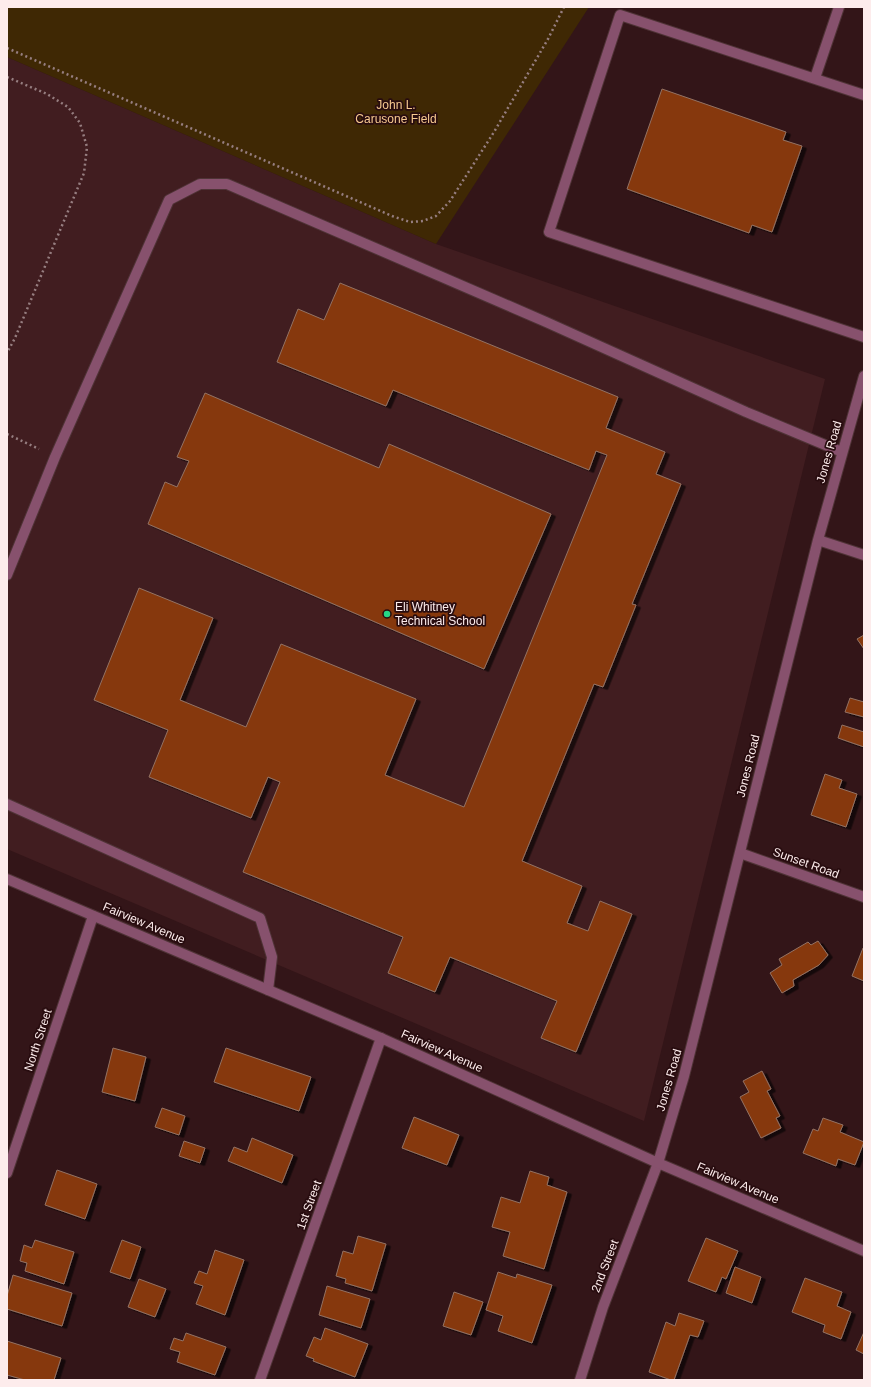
<svg xmlns="http://www.w3.org/2000/svg" width="871" height="1387" viewBox="0 0 871 1387" font-family="Helvetica,sans-serif">
  <style>
    .built { fill: #411d20 }
    .green { fill: #3f2804 }
    .building { fill: #86370c; stroke: #937263; filter: url(#shadow) }
    .lines { fill: none; stroke-linecap: round; stroke-linejoin: round }
    .service-casing { stroke: #4f3336; stroke-width: 12 }
    .minor-casing { stroke: #4f3336; stroke-width: 12 }
    .tertiary-casing { stroke: #4f3336; stroke-width: 12 }
    .path { stroke: #967e80; stroke-width: 2.5; stroke-dasharray: 2 3; stroke-linecap: butt }
    .service { stroke: #87516d; stroke-width: 10 }
    .minor { stroke: #87516d; stroke-width: 10 }
    .tertiary { stroke: #87516d; stroke-width: 10 }
    .poi-dot { fill: #25d886; stroke: #280c0f; stroke-width: 1.5 }
    .labels { text-anchor: middle; dominant-baseline: central; stroke-width: 3.5; stroke-linejoin: round; paint-order: stroke }
    .park-label { font-size: 12px; fill: #f7c990; stroke: #280c0f }
    .street-label { font-size: 12px; fill: #fdecec; stroke: #280c0f }
    .poi-label { font-size: 12px; fill: #fdecec; stroke: #280c0f; text-anchor: start }
  </style>
  <defs>
    <filter id="shadow"><feDropShadow dx="4.5" dy="2.5" stdDeviation="0" flood-color="#0009"/></filter>
  </defs>
  <rect width="100%" height="100%" fill="#331518"/>
  <path class="built" d="M7,57L436,244L825,379L644,1121L7,849Z"/>
  <path class="green" d="M7,7H589L436,244L7,57Z"/>
  <path class="building" d="M662,89L786,132L783,140L802,146L772,232L752,225L749,233L627,189Z
    M340,283L618,397L606,428L665,452L656,474L681,484L632,604L636,605L603,687L594,684L522,861L582,886L567,923L588,931L600,901L632,914L576,1052L541,1038L557,1001L450,957L435,992L388,973L403,937L243,872L280,782L268,777L251,818L149,777L168,730L94,700L139,588L213,618L180,700L246,727L281,644L416,699L385,775L464,807L607,455L596,451L589,470L393,390L386,406L277,362L298,309L324,320Z
    M205,393L379,468L389,444L551,514L484,669L148,524L165,482L177,487L189,461L177,457Z
    M864,635V649L857,639Z
    M850,698L864,702V717L845,712Z
    M842,725L864,732V747L838,738Z
    M825,774L842,780L839,788L857,794L846,827L811,815Z
    M818,941L828,955L819,965L793,980L794,986L782,993L770,973L782,965L779,959L808,942L811,945Z
    M863,948L864,949V981L852,976Z
    M113,1048L146,1057L135,1101L102,1092Z
    M226,1048L311,1077L299,1111L214,1082Z
    M762,1071L771,1089L767,1091L780,1116L776,1118L781,1128L761,1138L740,1097L749,1092L743,1081Z
    M162,1108L185,1116L179,1135L155,1127Z
    M414,1117L459,1135L447,1165L402,1148Z
    M823,1118L843,1125L840,1132L864,1142L855,1165L838,1159L836,1166L803,1153L813,1129L818,1131Z
    M252,1138L293,1155L282,1183L228,1161L234,1147L247,1152Z
    M184,1141L205,1148L200,1163L179,1156Z
    M57,1170L97,1184L85,1219L45,1205Z
    M530,1171L549,1177L547,1185L567,1192L544,1269L503,1256L510,1232L492,1227L501,1197L520,1203Z
    M358,1236L386,1244L372,1291L345,1283L346,1279L336,1276L343,1251L353,1254Z
    M706,1238L738,1251L726,1279L722,1277L716,1292L688,1281Z
    M35,1240L74,1252L64,1284L25,1271L27,1263L20,1261L24,1245L32,1248Z
    M122,1240L141,1247L130,1279L110,1272Z
    M215,1250L244,1260L225,1315L196,1304L203,1286L194,1283L199,1271L207,1274Z
    M735,1267L761,1277L752,1303L726,1293Z
    M498,1272L516,1278L517,1274L552,1285L532,1343L498,1331L503,1316L486,1310Z
    M13,1275L72,1293L62,1326L7,1309V1296Z
    M805,1278L842,1292L837,1306L851,1312L841,1339L823,1332L825,1325L792,1312Z
    M139,1279L166,1289L155,1317L128,1307Z
    M327,1286L370,1299L361,1328L319,1315Z
    M454,1292L483,1302L471,1335L443,1326Z
    M679,1313L704,1321L698,1337L690,1335L674,1380H671L649,1372L666,1322L675,1326Z
    M325,1328L368,1344L355,1377L313,1361L314,1359L306,1356L314,1337L321,1340Z
    M864,1332V1354L856,1350Z
    M186,1333L226,1347L215,1375L177,1362L180,1352L170,1349L174,1338L183,1341Z
    M7,1341L61,1358L54,1380H25L7,1375Z"/>
  <g class="lines">
    <g class="service-casing">
      <path id="service" d="M815,78L839,7
        M864,95L620,15L549,232L864,337
        M7,575L55,457L169,200L200,184H227L546,322L746,412L842,452
        M7,804L260,918L272,957L268,990"/>
    </g>
    <g class="minor-casing">
      <path id="minor" d="M818,540L864,555
        M740,853L864,897
        M7,1173L93,916
        M260,1380L381,1038
        M580,1380L603,1307L658,1163L684,1076L818,540L864,376"/>
    </g>
    <g class="tertiary-casing">
      <path id="tertiary" d="M7,879L381,1038L658,1163L864,1251"/>
    </g>
    <path class="path" d="M7,48L392,216L410,222L423,221L436,216L450,201L494,132L548,39L564,7
      M7,77L47,94L68,107L80,123L87,147L84,173L15,338L7,353
      M7,434L39,449"/>
    <use href="#service" class="service"/>
    <use href="#minor" class="minor"/>
    <use href="#tertiary" class="tertiary"/>
  </g>
  <circle class="poi-dot" cx="387" cy="614" r="4"/>
  <g class="labels">
    <g class="park-label">
      <text x="396" y="105">John L.<tspan x="396" dy="14">Carusone Field</tspan></text>
    </g>
    <g class="street-label">
      <text transform="translate(829 452) rotate(-74)">Jones Road</text>
      <text transform="translate(748 766) rotate(-76)">Jones Road</text>
      <text transform="translate(806 863) rotate(20)">Sunset Road</text>
      <text transform="translate(144 923) rotate(23)">Fairview Avenue</text>
      <text transform="translate(38 1040) rotate(-72)">North Street</text>
      <text transform="translate(442 1051) rotate(24)">Fairview Avenue</text>
      <text transform="translate(669 1080) rotate(-74)">Jones Road</text>
      <text transform="translate(738 1183) rotate(23)">Fairview Avenue</text>
      <text transform="translate(309 1205) rotate(-70)">1st Street</text>
      <text transform="translate(605 1266) rotate(-69)">2nd Street</text>
    </g>
    <g class="poi-label">
      <text x="395" y="607">Eli Whitney<tspan x="395" dy="14">Technical School</tspan></text>
    </g>
  </g>
  <rect width="871" height="1387" fill="none" stroke="#fdecec" stroke-width="16"/>
</svg>
